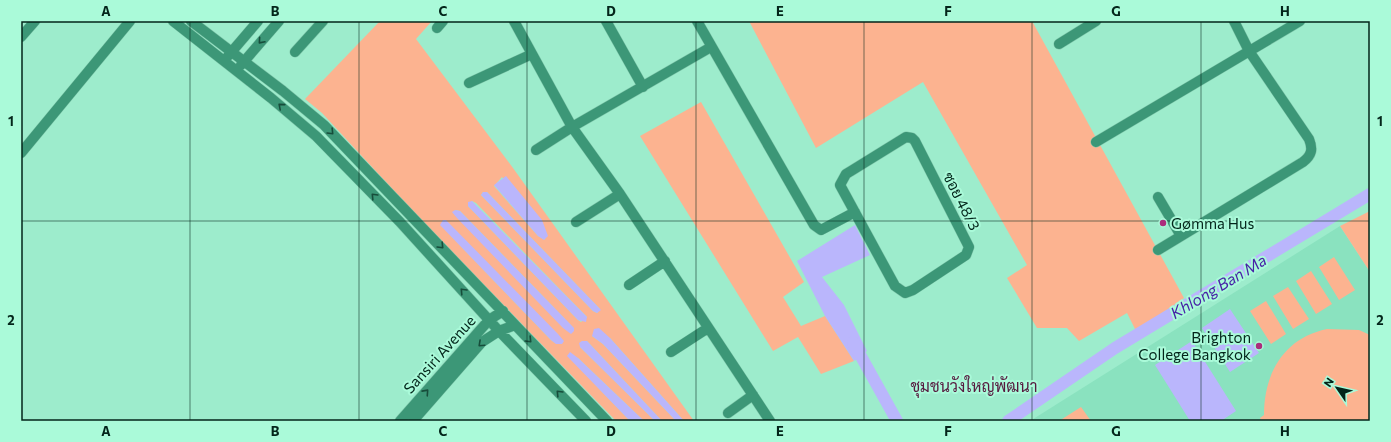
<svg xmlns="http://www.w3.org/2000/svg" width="1391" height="442" viewBox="0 0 1391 442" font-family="Commissioner,Sarabun,sans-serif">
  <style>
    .built { fill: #8ae2bf }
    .green { fill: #fcb390; fill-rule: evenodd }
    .water { fill: #bab6fc }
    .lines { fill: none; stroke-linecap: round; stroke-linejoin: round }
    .canal { stroke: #bab6fc; stroke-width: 12 }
    .street-casing { stroke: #81c8ac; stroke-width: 11 }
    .street { stroke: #3c9777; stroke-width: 10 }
    .oneway { stroke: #174d3b }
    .grid { fill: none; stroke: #03251a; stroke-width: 1; stroke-opacity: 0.55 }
    .poi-dot { fill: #ab2c7c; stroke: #aafad9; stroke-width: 1.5 }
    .labels { text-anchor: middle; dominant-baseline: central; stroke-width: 4; stroke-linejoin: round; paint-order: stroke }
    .street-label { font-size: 15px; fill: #03251a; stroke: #aafad9 }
    .poi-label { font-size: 15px; fill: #03251a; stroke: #aafad9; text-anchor: start }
    .water-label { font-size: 16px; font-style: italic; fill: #4723a7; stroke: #aafad9 }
    .neighbourhood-label { font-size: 16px; fill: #571a3f; stroke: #aafad9 }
    .neatline { fill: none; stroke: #03251a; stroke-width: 1.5 }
    .grid-label { font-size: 13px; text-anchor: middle; font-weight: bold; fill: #03251a }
  </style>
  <rect width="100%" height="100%" fill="#9deccc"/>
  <path class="built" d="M1340,226L1370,272V421H1030Z"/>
  <path class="green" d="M380,21H432L416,39L513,168L694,421H684L610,338L592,336L603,344L676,421H662L587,341H582L580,347L655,421H644L578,358L568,356L630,421H616L422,221L322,113L305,99ZM502,177L545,240L538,236L494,186ZM483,192H487L600,309L597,313L593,311L481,195ZM472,201L476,203L587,317L581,322L578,320L468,206ZM455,210L460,211L574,328ZM440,225L556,344L551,340Z
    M749,21H1032L1184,298L1136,331L1127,313L1079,341L1067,328H1037L1007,278L1027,265L923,82L816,148Z
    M701,102L804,282L783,297L801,326L825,316L854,361L821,374L798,337L773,351L640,136Z
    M1370,211V272L1340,226Z
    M1334,257L1355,290L1339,300L1319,267Z
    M1311,271L1332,304L1316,314L1296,281Z
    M1288,287L1309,319L1293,329L1273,296Z
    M1266,301L1286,334L1271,344L1250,311Z
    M1327,329L1359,330L1370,335V421H1262L1260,418L1264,415C1264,373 1284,338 1327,329Z
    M1081,407L1091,421H1059Z"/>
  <path class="water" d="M506,176L542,220L548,236L544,240L538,236L494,185Z
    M483,192H487L601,310L597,313L593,311L481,195Z
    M472,201L587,317L586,322L578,320L468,206V202Z
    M455,210L460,211L574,328V331L571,334L563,328L457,218L452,212Z
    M443,220H446L558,334L564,341L562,344H556L551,340L440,225Z
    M855,225L870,255L822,277L844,305L867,351L854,361L825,316L797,261Z
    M1230,309L1259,353L1230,372L1202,328Z
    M599,328L610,338L684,421H676L603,344L592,336L594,329Z
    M582,341H587L662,421H655L580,347L579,343Z
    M1192,341L1236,411L1221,421H1190L1155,365Z
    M570,352L578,358L644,421H630L567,356Z"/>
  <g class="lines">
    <path class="canal" d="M853,342L897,421
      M1008,421L1115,348L1370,194"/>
    <g class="street-casing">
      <path id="street" d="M173,21L271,98L316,136L400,222L499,331L586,421
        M191,21L283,91L324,125L607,421
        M514,21L572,127L620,194L770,421
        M606,21L643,87
        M697,21L814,225L821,230L855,212
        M437,28L443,21
        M21,37L35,21
        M1059,44L1096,21
        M295,52L323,21
        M228,56L258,21
        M241,65L279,21
        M469,83L532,54
        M906,137L912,138L915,141L969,247L966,255L913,290L905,293L895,286L840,185L846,174L851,171Z
        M1096,142L1300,21
        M536,150L572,127L711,47
        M21,153L130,21
        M1158,197L1181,236
        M576,222L620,194
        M1158,250L1303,162C1312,155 1313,149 1309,139L1249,51L1234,21
        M629,285L665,261
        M671,352L708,328
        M728,413L753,395
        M400,421L489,320L503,311
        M413,421L482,342L499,331L515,325"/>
    </g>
    <use href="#street" class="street"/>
  </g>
  <defs><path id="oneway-chevron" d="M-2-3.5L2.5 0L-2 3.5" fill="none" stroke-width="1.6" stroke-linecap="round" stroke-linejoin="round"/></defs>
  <g class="oneway">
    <use href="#oneway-chevron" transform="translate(261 41) rotate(131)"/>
    <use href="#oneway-chevron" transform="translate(281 106) rotate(-139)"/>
    <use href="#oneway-chevron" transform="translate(331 132) rotate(46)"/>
    <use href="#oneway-chevron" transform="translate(374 196) rotate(-134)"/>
    <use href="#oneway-chevron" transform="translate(441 246) rotate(46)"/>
    <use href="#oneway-chevron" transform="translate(463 291) rotate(-133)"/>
    <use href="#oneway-chevron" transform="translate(529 340) rotate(46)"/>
    <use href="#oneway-chevron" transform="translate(481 344) rotate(137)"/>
    <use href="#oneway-chevron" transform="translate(426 392) rotate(-48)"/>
    <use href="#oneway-chevron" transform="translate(559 393) rotate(-134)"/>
  </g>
  <path class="grid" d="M190,21V421M359,21V421M527,21V421M696,21V421M864,21V421M1032,21V421M1201,21V421M21,221H1370"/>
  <g class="poi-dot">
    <circle cx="1163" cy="223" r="4"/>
    <circle cx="1259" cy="346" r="4"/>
  </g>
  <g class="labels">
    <g class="street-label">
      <text transform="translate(962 201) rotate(63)">ซอย 48/3</text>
      <text transform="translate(439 354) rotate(-48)">Sansiri Avenue</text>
    </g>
    <g class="poi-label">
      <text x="1171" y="223">Gømma Hus</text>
      <text x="1251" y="337" text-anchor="end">Brighton<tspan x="1251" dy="17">College Bangkok</tspan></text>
    </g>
    <g class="water-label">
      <text transform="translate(1218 286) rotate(-31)">Khlong Ban Ma</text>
    </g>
    <g class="neighbourhood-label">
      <text x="974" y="385">ชุมชนวังใหญ่พัฒนา</text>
    </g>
  </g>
  <rect width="1391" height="442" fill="none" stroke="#aafad9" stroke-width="44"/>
  <g transform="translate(1337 388) rotate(304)" stroke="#aafad9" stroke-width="3" paint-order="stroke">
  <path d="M0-3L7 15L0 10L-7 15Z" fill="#03251a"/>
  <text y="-6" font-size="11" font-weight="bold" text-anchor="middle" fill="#03251a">N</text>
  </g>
  <rect x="22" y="22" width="1347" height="398" class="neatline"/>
  <g class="grid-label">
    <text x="106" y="16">A</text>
    <text x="275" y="16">B</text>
    <text x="443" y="16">C</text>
    <text x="611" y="16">D</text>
    <text x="780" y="16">E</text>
    <text x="948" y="16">F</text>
    <text x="1116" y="16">G</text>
    <text x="1285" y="16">H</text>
    <text x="11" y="126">1</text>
    <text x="1380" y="126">1</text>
    <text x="11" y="325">2</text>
    <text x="1380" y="325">2</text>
    <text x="106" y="436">A</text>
    <text x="275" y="436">B</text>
    <text x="443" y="436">C</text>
    <text x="611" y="436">D</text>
    <text x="780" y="436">E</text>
    <text x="948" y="436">F</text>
    <text x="1116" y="436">G</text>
    <text x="1285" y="436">H</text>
  </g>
</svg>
